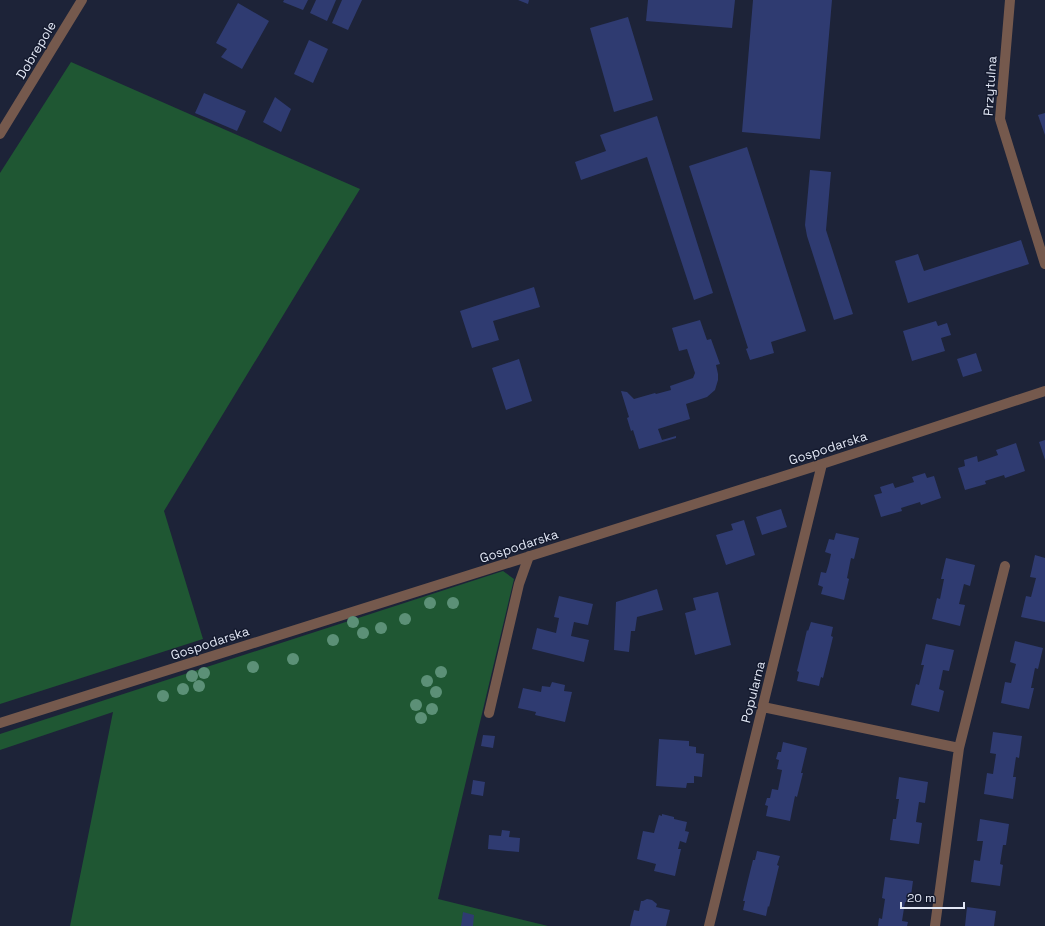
<svg xmlns="http://www.w3.org/2000/svg" width="1045" height="926" viewBox="0 0 1045 926" font-family="'Space Grotesk',sans-serif">
  <style>
    .green { fill: #1f5733 }
    .building { fill: #2f3b71 }
    .lines { fill: none; stroke-linecap: round; stroke-linejoin: round }
    .minor { stroke: #75594d; stroke-width: 10 }
    .tree { fill: #5c9077 }
    .labels { text-anchor: middle; dominant-baseline: central; stroke-width: 3; stroke-linejoin: round; paint-order: stroke }
    .street-label { font-size: 13px; fill: #e3e8f6; stroke: #141a2e }
  </style>
  <rect width="100%" height="100%" fill="#1d2338"/>
  <path class="green" d="M71,62L360,189L164,511L203,639L0,704V173Z
    M503,571L514,579L438,899L548,926H70L113,712L0,750V734Z"/>
  <path class="building" d="M284,0H308L303,10L283,2Z
    M316,0H336L327,21L310,13Z
    M342,0H362L348,30L332,23Z
    M518,0H529L528,4Z
    M648,0H735L732,28L646,21Z
    M753,0H832L820,139L742,132Z
    M238,3L269,21L242,69L221,57L227,49L216,43Z
    M628,17L653,100L614,112L590,28Z
    M309,40L328,49L313,83L294,74Z
    M204,93L246,111L237,131L195,113Z
    M275,97L291,109L281,132L263,122Z
    M1045,113V135L1038,115Z
    M657,116L713,293L694,300L647,157L581,180L575,162L606,151L600,135Z
    M747,147L806,331L771,342L774,353L750,360L746,349L748,348L689,166Z
    M810,170L831,172L826,230L853,314L834,320L807,236L805,225Z
    M1021,240L1029,264L908,303L895,261L918,254L924,271Z
    M534,287L540,307L493,321L499,340L472,348L460,311Z
    M700,320L707,340L711,339L720,364L716,365L718,374V380L715,390L707,397L686,404L690,419L658,429L662,440L676,436V438L639,449L633,430L631,431L627,418L629,417L621,391L627,392L634,399L655,393L656,394L671,390L670,386L693,378L695,373L687,349L679,351L672,328Z
    M936,321L938,326L947,323L951,335L941,338L945,351L912,361L903,331Z
    M976,353L982,371L963,377L957,359Z
    M519,359L532,401L506,410L492,368Z
    M1045,440V460L1039,442Z
    M1016,443L1025,471L1005,478L1004,475L985,481L986,484L965,490L958,468L965,466L964,460L977,456L978,462L998,455L996,450Z
    M925,473L927,478L934,476L941,498L921,505L920,502L901,508L902,511L881,517L874,495L882,493L880,487L893,483L895,488L914,482L912,477Z
    M781,509L787,527L762,535L756,517Z
    M744,520L755,555L726,565L716,535L733,530L731,524Z
    M836,533L859,538L854,559L851,558L847,578L849,579L844,600L821,594L823,587L818,585L821,572L826,573L829,563L831,554L825,552L829,539L834,540Z
    M1035,555L1045,558V622L1021,617L1026,596L1031,597L1036,578L1030,577Z
    M946,558L975,565L970,586L964,584L959,604L965,605L960,626L932,619L937,598L940,599L944,579H941Z
    M657,589L663,610L637,617L635,631H631L629,652L614,650L616,602Z
    M718,592L731,645L695,655L685,613L696,610L693,598Z
    M559,596L593,604L588,625L574,622L571,636L589,640L584,662L532,649L537,628L556,633L559,618L554,617Z
    M811,622L833,627L831,636L833,637L823,678L821,677L819,686L797,681L799,672L797,671L802,651L807,630L808,631Z
    M1015,641L1043,648L1038,669L1035,668L1031,688H1034L1029,709L1001,703L1005,682L1011,683L1016,664L1010,662Z
    M926,644L954,650L949,671L943,670L939,689L944,691L939,712L911,705L916,684L919,685L924,665H921Z
    M552,682L565,685L564,691L572,692L565,722L535,715L536,712L518,708L523,688L541,692L542,686L550,687Z
    M993,732L1022,736L1019,758L1016,757L1013,777H1016L1013,799L984,794L987,773L993,774L996,754L990,753Z
    M483,735L495,736L493,748L481,746Z
    M659,739L689,741V746L696,747V753L704,754L702,777L694,776V783H687L686,788L656,786Z
    M783,742L807,748L801,773H803L797,797L795,796L790,821L766,816L768,806L765,805L767,798H770L772,789L778,790L782,770L777,769L779,760L776,759L778,752H781Z
    M899,777L928,782L925,803L919,802L916,822L922,823L919,844L890,840L893,819H896L899,799H896Z
    M473,780L485,782L483,796L471,794Z
    M662,814L674,817V819L687,822L685,831L689,832L686,843L680,841L678,849H681L675,876L654,871L656,864L637,859L643,831L654,833L659,815L662,816Z
    M980,819L1009,824L1006,845H1003L1000,864L1003,865L1000,886L971,882L974,860L980,861L983,841H977Z
    M502,830L510,831L509,837L520,838L519,852L488,849L489,835L501,836Z
    M757,851L780,856L777,865L779,866L769,907L768,906L766,916L743,910L745,901H743L748,880L753,860H755Z
    M885,877L913,881L910,903L905,902L902,921L908,922L907,926H878L879,918L882,919L885,899L882,898Z
    M647,899L652,900L657,904L656,907L670,910L666,926H630L634,910L639,911L641,901H643Z
    M967,907L996,911L994,926H965Z
    M463,912L474,915L473,926H461Z"/>
  <g class="lines">
    <path class="minor" d="M1010,0L1000,119L1045,264
      M0,134L82,0
      M763,707L959,748
      M489,713L519,584L529,556
      M0,723L822,464L1045,391
      M709,926L822,464
      M935,926L959,748L1005,566"/>
  </g>
  <g class="tree">
    <circle cx="430" cy="603" r="6"/>
    <circle cx="453" cy="603" r="6"/>
    <circle cx="405" cy="619" r="6"/>
    <circle cx="353" cy="622" r="6"/>
    <circle cx="381" cy="628" r="6"/>
    <circle cx="363" cy="633" r="6"/>
    <circle cx="333" cy="640" r="6"/>
    <circle cx="293" cy="659" r="6"/>
    <circle cx="253" cy="667" r="6"/>
    <circle cx="441" cy="672" r="6"/>
    <circle cx="204" cy="673" r="6"/>
    <circle cx="192" cy="676" r="6"/>
    <circle cx="427" cy="681" r="6"/>
    <circle cx="199" cy="686" r="6"/>
    <circle cx="183" cy="689" r="6"/>
    <circle cx="436" cy="692" r="6"/>
    <circle cx="163" cy="696" r="6"/>
    <circle cx="416" cy="705" r="6"/>
    <circle cx="432" cy="709" r="6"/>
    <circle cx="421" cy="718" r="6"/>
  </g>
  <g class="labels">
    <g class="street-label">
      <text transform="translate(36 50) rotate(-59)">Dobrepole</text>
      <text transform="translate(990 86) rotate(-86)">Przytulna</text>
      <text transform="translate(828 448) rotate(-18)">Gospodarska</text>
      <text transform="translate(519 546) rotate(-18)">Gospodarska</text>
      <text transform="translate(210 643) rotate(-18)">Gospodarska</text>
      <text transform="translate(753 692) rotate(-76)">Popularna</text>
    </g>
  </g>
  <path d="M901 902v6h63v-6" fill="none" stroke="#e3e8f6" stroke-width="2"/>
  <text x="907" y="902" font-size="12" fill="#e3e8f6" stroke="#141a2e" stroke-width="3" paint-order="stroke">20 m</text>
</svg>
